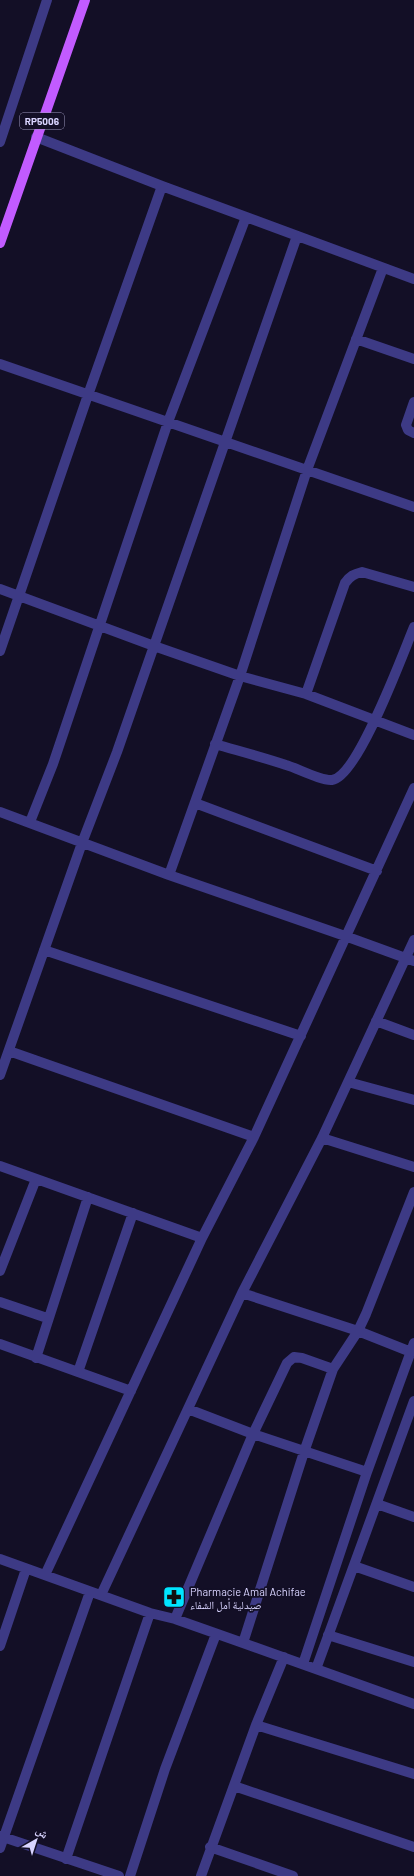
<svg xmlns="http://www.w3.org/2000/svg" width="414" height="1876" viewBox="0 0 414 1876" font-family="Barlow,'Noto Naskh Arabic',sans-serif">
  <style>
    .lines { fill: none; stroke-linecap: round; stroke-linejoin: round }
    .street { stroke: #3d3a85; stroke-width: 10 }
    .primary { stroke: #c25bff; stroke-width: 10 }
    .labels { text-anchor: middle; dominant-baseline: central; stroke-width: 3.5; stroke-linejoin: round; paint-order: stroke }
    .shield { fill: #130f26; stroke: #9e99be; stroke-width: 1 }
    .shield-label { font-size: 10px; font-weight: bold; fill: #d9d4ff }
    .poi-label { font-size: 11px; fill: #d9d4ff; stroke: #130f26; text-anchor: start }
  </style>
  <rect width="100%" height="100%" fill="#130f26"/>
  <g class="lines">
    <path class="street" d="M36,137L162,186L414,279
      M0,142L47,0
      M356,339L414,359
      M0,364L414,507
      M414,402L406,425L408,430L414,433
      M0,589L154,646L240,676L306,694L414,735
      M0,651L88,395L162,186
      M306,694L345,583C350,576 354,574 362,572L414,587
      M215,744C239,751 262,757 286,765C297,768 321,781 332,780C358,777 403,653 414,627
      M195,803L377,871
      M0,812L169,875L345,936L414,961
      M30,822L53,764L168,422L246,217
      M169,875L240,676L307,470L383,268
      M44,950L301,1036
      M376,1021L414,1035
      M9,1051L254,1137
      M0,1075L82,843L117,752L297,236
      M348,1082L414,1100
      M322,1138L414,1167
      M0,1166L202,1238
      M0,1271L36,1179
      M242,1293L358,1331L411,1352
      M0,1302L47,1318
      M0,1344L131,1391
      M36,1358L88,1197
      M78,1372L133,1213
      M188,1409L253,1434L367,1472
      M377,1504L414,1517
      M0,1559L150,1613L175,1619L243,1643L414,1704
      M354,1566L414,1587
      M45,1575L202,1238L254,1137L414,788
      M101,1595L242,1293L322,1138L414,940
      M175,1619L253,1434L287,1363L294,1357L302,1358L333,1369
      M328,1635L414,1662
      M243,1643L304,1452L333,1369L358,1331L366,1314L414,1192
      M0,1646L26,1569
      M303,1664L367,1472L414,1343
      M316,1669L414,1401
      M256,1725L414,1774
      M234,1786L414,1847
      M0,1836L119,1876
      M210,1847L293,1876
      M0,1848L90,1592
      M66,1859L150,1613
      M130,1876L165,1769L216,1634
      M201,1876L256,1725L284,1657"/>
    <path class="primary" d="M0,243L85,0"/>
  </g>
  <defs>
    <g id="pharmacy-square" transform="scale(1.15)"><rect x="-9" y="-9" width="18" height="18" rx="4" fill="#00e5ff" stroke="#130f26"/><path d="M-2-6h4v4h4v4h-4v4h-4v-4h-4v-4h4Z" fill="#111"/></g>
  </defs>
  <g fill-rule="evenodd">
    <use href="#pharmacy-square" x="174" y="1597"/>
  </g>
  <g class="labels">
    <rect class="shield" x="20" y="113" width="44" height="16" rx="3"/>
    <g class="shield-label">
      <text x="42" y="121">RP5006</text>
    </g>
    <g class="poi-label">
      <text x="190" y="1591">Pharmacie Amal Achifae<tspan x="190" dy="13">صيدلية أمل الشفاء</tspan></text>
    </g>
  </g>
  <g transform="translate(36 1840) rotate(39)" stroke="#130f26" stroke-width="3" paint-order="stroke">
  <path d="M0-3L7 15L0 10L-7 15Z" fill="#d9d4ff"/>
  <text y="-6" font-size="11" font-weight="bold" text-anchor="middle" fill="#d9d4ff">ش</text>
  </g>
</svg>
